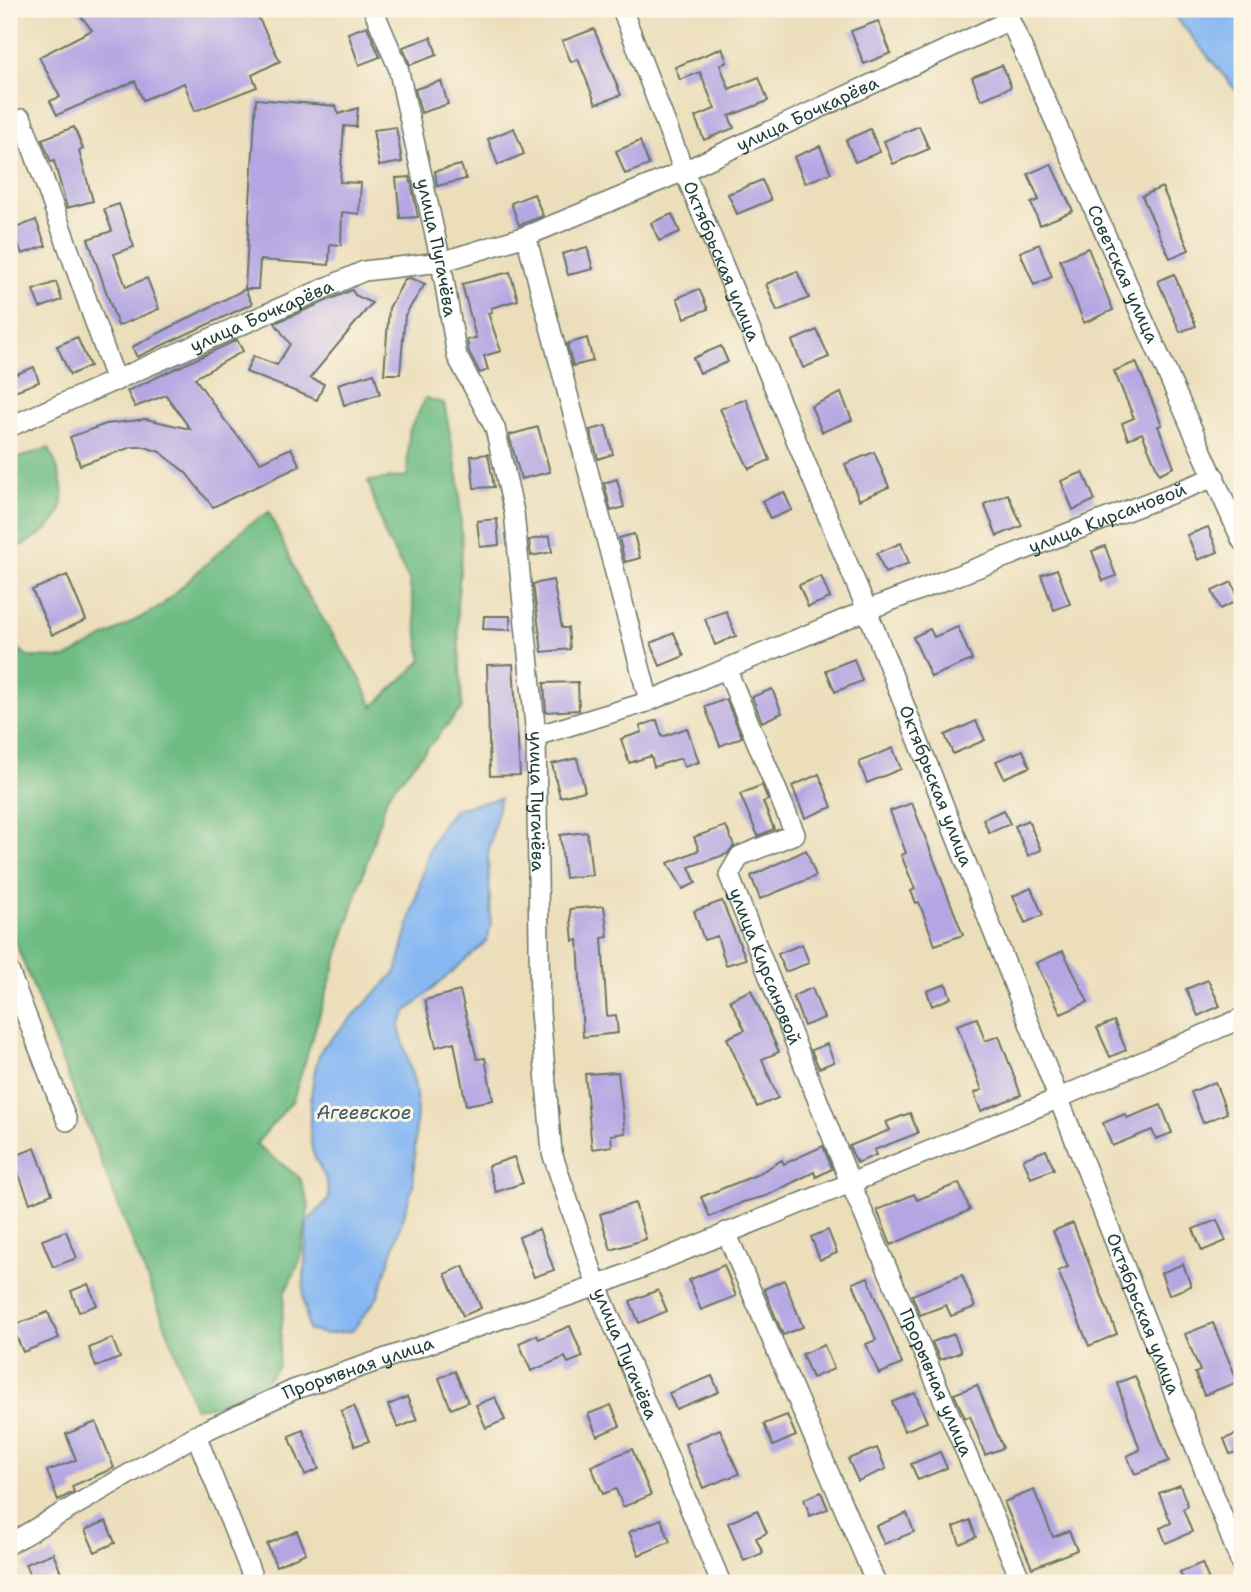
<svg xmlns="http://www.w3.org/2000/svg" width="1251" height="1592" viewBox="0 0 1251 1592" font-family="'Shantell Sans',sans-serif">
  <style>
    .forest { fill: #6ebc84; stroke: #467c5c; stroke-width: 2 }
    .water { fill: #86b7f2; stroke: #527a93; stroke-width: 2 }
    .building { fill: #b4a6e3 }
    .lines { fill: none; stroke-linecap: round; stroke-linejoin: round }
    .minor-casing { stroke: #677563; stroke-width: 22 }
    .minor { stroke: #fff; stroke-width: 19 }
    .labels { text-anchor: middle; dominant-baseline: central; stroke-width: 6; stroke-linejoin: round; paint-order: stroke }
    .street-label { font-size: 18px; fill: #1f3d34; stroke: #fcf5e5 }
    .water-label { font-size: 19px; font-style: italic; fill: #395c64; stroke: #fcf5e5 }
  </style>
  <rect width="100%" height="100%" fill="#fcf5e5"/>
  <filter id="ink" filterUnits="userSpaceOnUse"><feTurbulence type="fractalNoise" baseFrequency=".0143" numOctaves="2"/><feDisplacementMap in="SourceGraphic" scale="14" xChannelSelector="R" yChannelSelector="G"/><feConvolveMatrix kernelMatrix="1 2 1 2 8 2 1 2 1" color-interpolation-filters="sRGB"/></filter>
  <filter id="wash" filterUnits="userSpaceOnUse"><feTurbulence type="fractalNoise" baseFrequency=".00686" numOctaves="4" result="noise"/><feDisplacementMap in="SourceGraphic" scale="28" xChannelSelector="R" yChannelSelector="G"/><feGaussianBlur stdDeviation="1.57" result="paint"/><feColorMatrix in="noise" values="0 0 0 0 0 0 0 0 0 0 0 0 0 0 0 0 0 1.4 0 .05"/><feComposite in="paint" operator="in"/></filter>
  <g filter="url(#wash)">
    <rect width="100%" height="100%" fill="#ecdebb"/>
    <path class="forest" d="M426,398L444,403L459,481L462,550L457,606L462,708L388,794L293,1100L256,1144L300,1178L309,1205L300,1261L285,1292L278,1366L249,1401L194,1408L173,1345L9,926V640L28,657L66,658L160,607L248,525L269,512L301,584L361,680L373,707L422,660L409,580L385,535L368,481L407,476L409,431Z
      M49,448C74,503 67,525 12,550L9,548V461Z"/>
    <path class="water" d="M1169,9H1242V98Z
      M500,798L488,854L491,925L487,941L406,1012L399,1027L415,1086L417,1105L413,1186L378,1297L352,1331L326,1334L309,1331L303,1299L307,1222L329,1199C327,1175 324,1177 315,1158C305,1134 311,1072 322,1048L396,972L429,850L442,824L455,809Z"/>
    <g id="blocks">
      <path class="building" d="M75,9H254L280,61L252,75L257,87L195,111L184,83L143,100L135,81L57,115L50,101L60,97L39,57L92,30Z
        M878,21L891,53L864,64L851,31Z
        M367,26L380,57L359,65L348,33Z
        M594,29L621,95L596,104L578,59L571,62L562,41Z
        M431,37L437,55L410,65L403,47Z
        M722,48L727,62L720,65L729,89L759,77L768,101L729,116L734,128L704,140L695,117L715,109L700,72L680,80L675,67Z
        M1002,65L1011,87L981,100L972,77Z
        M441,81L448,104L421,113L415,89Z
        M256,99L336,106L339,114L358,108L356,127L344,126L340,182L361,183L359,214L342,212L341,245L330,244L329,265L260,260L258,289H245Z
        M919,126L929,149L893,164L884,141Z
        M74,127L83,149L79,151L93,201L67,208L54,161L51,162L42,139Z
        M396,127L402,162L379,166L373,130Z
        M514,128L524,154L498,165L488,139Z
        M870,129L880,152L855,162L846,140Z
        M640,141L649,165L625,174L616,151Z
        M820,146L831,173L805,183L794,157Z
        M1051,164L1073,211L1040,225L1031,203L1039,200L1028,174Z
        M461,165L466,179L437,186L435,171Z
        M410,177L418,217L400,218L396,178Z
        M762,180L771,200L737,214L728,194Z
        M1162,187L1189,250L1170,258L1142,196Z
        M534,194L543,216L519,225L511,203Z
        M119,204L134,247L114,254L126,287L147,278L159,309L118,326L88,239L112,231L104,209Z
        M672,214L680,232L659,241L651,223Z
        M36,220L46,246L22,254L13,229Z
        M1039,244L1052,277L1034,285L1020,252Z
        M587,247L593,269L568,275L562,254Z
        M1088,248L1113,310L1084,323L1060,260Z
        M797,271L809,298L777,311L766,284Z
        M510,272L518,300L491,308L492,312L488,313L501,351L484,356L488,370L480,373L469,352L467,340L476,338L462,284Z
        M1174,274L1196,326L1180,332L1158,281Z
        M410,278L425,284L405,315L400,374H384L389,308L405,279Z
        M56,282L62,300L40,308L33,290Z
        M245,289L252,304L137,357L132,347Z
        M699,289L708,309L685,318L677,298Z
        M352,290L355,295L372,303L310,378L324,384L317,400L246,372L253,356L277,365L290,344L275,323Z
        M817,330L829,357L803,368L792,341Z
        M77,337L90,366L70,375L57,346Z
        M587,338L593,361L573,366L567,344Z
        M237,340L243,351L195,378L226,422L260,462L291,448L300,466L213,507L186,473L160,452L145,447H132L80,465L70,437L106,424L146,419L190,429L166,395L135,407L127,391Z
        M721,346L728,362L700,373L693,358Z
        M1136,362L1162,425L1158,426L1174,467L1159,474L1142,433L1128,439L1122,423L1134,418L1114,371Z
        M34,367L39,382L9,393V377Z
        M374,373L380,394L344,405L338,384Z
        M841,393L852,420L822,432L811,406Z
        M746,399L770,460L749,469L720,409Z
        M606,426L613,454L598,459L590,430Z
        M538,427L550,472L521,479L509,435Z
        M874,452L889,487L859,500L845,464Z
        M488,454L494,487L474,488L471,456Z
        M1083,472L1095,500L1073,510L1061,481Z
        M617,479L624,507L611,511L604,483Z
        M784,492L792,510L770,519L762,501Z
        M1008,494L1022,526L997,536L984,504Z
        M497,519L499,545L480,547L477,521Z
        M1208,527L1218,552L1198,560L1187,535Z
        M634,534L640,558L625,562L619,538Z
        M550,536L552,552L531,556L529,540Z
        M901,543L909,563L885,573L877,553Z
        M1105,546L1116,576L1103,581L1092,551Z
        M1057,569L1070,604L1054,610L1041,575Z
        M67,575L86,620L52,635L32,590Z
        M821,576L830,598L808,607L799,585Z
        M553,580L562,628H568L570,649L542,652L533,584Z
        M1232,582L1239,600L1220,609L1212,591Z
        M726,611L736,636L715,645L705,619Z
        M484,616H510V630L483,629Z
        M958,627L972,660L931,677L913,637L930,629L934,637Z
        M674,633L684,656L660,666L651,643Z
        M854,659L862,681L835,692L826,670Z
        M513,664L520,775L490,776L487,665Z
        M578,682L579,710L546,712L544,683Z
        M772,689L782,713L762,722L752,697Z
        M726,699L742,737L720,746L705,707Z
        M657,720L662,737L687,728L699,762L684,767L681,758L654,767L651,756L629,763L621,739L642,732L640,726Z
        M976,721L985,740L953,754L945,735Z
        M893,748L901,769L867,783L859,762Z
        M1023,750L1030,767L1004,778L996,761Z
        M577,758L585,791L560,797L552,764Z
        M819,774L832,807L805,818L792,786Z
        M762,785L768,800L763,802L774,829L758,836L740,794Z
        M912,803L963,935L935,945L919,902L916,903L911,891L915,889L901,855L906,853L890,811Z
        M1004,810L1010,824L989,833L983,819Z
        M1028,820L1041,850L1028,856L1015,826Z
        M726,826L734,846L727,854L689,867L696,883L683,889L668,863L699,850L694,837Z
        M587,832L592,875L565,878L560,835Z
        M806,850L816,876L760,899L751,876Z
        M1031,888L1043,915L1025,923L1013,896Z
        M722,901L746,959L726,965L717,936L704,940L694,911Z
        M604,906L608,937L602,938L607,1016L616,1015L618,1033L583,1037L578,940L573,941L570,909Z
        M802,944L809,963L785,972L778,954Z
        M1063,951L1088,1002L1061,1014L1036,963Z
        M1208,980L1220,1006L1198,1016L1186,989Z
        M946,984L951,998L932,1006L927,991Z
        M812,988L824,1018L804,1026L793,996Z
        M751,990L779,1052L762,1059L778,1098L757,1107L727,1038L745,1030L730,1000Z
        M460,991L477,1059L485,1058L493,1100L466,1105L454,1042L436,1047L425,1000Z
        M977,1018L985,1041L999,1036L1021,1095L981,1111L974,1093L982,1090L957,1025Z
        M1114,1021L1126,1050L1110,1057L1097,1028Z
        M827,1044L834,1062L819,1068L811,1050Z
        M618,1072L625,1133L611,1135L612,1146L592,1149L585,1074Z
        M1215,1082L1227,1113L1203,1123L1191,1092Z
        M1161,1105L1172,1133L1156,1139L1152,1130L1112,1146L1103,1123L1125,1114L1127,1118Z
        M910,1113L918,1133L874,1150L876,1155L857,1163L849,1146L890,1130L886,1122Z
        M823,1146L832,1169L816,1177L814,1172L766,1196L743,1202L710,1217L701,1197L756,1175L782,1160L784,1164Z
        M35,1148L52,1194L30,1203L12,1157Z
        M1046,1150L1054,1169L1031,1178L1023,1159Z
        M514,1157L523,1183L496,1192L488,1166Z
        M959,1183L970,1210L891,1245L877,1210L914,1194L917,1200Z
        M635,1203L646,1239L611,1250L600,1214Z
        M1217,1220L1226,1241L1202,1251L1193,1229Z
        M1073,1223L1117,1334L1089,1346L1058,1271L1068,1267L1053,1231Z
        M539,1229L554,1270L534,1277L519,1237Z
        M828,1230L837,1253L820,1260L811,1237Z
        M66,1231L77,1258L53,1267L42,1240Z
        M1183,1264L1191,1286L1169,1295L1161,1273Z
        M724,1265L736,1296L701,1310L689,1280Z
        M463,1266L481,1308L463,1316L445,1274Z
        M962,1275L975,1307L951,1316L946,1305L920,1315L912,1295Z
        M868,1277L902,1364L879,1374L866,1344L876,1340L853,1283Z
        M784,1280L803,1327L783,1335L764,1289Z
        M88,1284L97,1305L79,1312L71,1291Z
        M658,1290L667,1311L639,1323L630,1301Z
        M48,1312L59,1338L23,1352L12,1326Z
        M1213,1323L1238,1382L1204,1395L1195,1373L1200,1371L1185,1334Z
        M570,1326L583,1357L568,1363L565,1357L531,1371L519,1343L537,1335L539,1339Z
        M954,1334L961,1352L940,1360L932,1342Z
        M112,1338L120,1358L96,1367L89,1348Z
        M824,1345L834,1369L812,1378L802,1354Z
        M455,1371L468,1402L451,1409L439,1378Z
        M712,1376L719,1392L676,1409L669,1393Z
        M1135,1376L1169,1461L1135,1474L1127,1456L1140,1450L1117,1383Z
        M977,1385L1003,1448L985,1455L970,1416L965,1418L954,1394Z
        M915,1393L927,1422L904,1431L892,1402Z
        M407,1397L417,1420L398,1428L388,1405Z
        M495,1397L505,1420L486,1428L476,1405Z
        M611,1405L620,1426L597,1436L588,1414Z
        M354,1406L369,1441L355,1446L341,1411Z
        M787,1415L796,1436L773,1446L764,1424Z
        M96,1422L114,1468L72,1486L74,1492L58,1500L47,1471L76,1460L66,1434Z
        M720,1429L739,1474L703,1488L685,1444Z
        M303,1430L319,1469L305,1475L289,1436Z
        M1242,1432V1450L1230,1454L1224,1439Z
        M877,1448L886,1469L858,1481L848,1459Z
        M632,1449L651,1495L623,1507L616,1489L603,1494L591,1466Z
        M940,1452L947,1468L918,1480L911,1464Z
        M1180,1485L1188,1506L1183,1509L1192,1532L1166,1543L1160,1528L1171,1523L1159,1493Z
        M1034,1490L1053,1537L1069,1531L1077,1550L1032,1568L1004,1502Z
        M821,1492L828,1509L810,1516L804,1499Z
        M757,1510L767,1533L756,1538L763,1553L744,1561L728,1523Z
        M907,1513L914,1532L884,1544L876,1526Z
        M661,1519L670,1542L639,1555L629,1532Z
        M970,1520L976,1537L960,1544L954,1527Z
        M106,1521L115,1543L95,1552L85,1530Z
        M297,1531L306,1553L276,1566L267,1544Z
        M53,1553L61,1573L33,1583L25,1564Z
        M1202,1563L1210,1583H1184L1180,1572Z"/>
    </g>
  </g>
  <g filter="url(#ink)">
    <use href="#blocks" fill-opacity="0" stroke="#677563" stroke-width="2"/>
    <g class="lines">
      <g class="minor-casing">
        <g id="minor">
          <path id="s1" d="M373,9L398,67L441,262L457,356L495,428L514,512L536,736L540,1012L552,1153L597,1286L721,1583"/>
          <path id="s2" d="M622,9L684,171L867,610L1242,1566"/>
          <path id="s3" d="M1005,9L1242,541"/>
          <path d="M22,119L116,381"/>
          <path d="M526,236L649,701"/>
          <path id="s4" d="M9,427L364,271L441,262L526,236L684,171L1010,20"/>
          <path id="s5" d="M727,670L795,834L740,856L729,875L850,1182L1022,1583"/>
          <path id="s6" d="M536,736L644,703L867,610L1215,477"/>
          <path d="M9,971L67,1121"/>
          <path d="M726,1232L876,1583"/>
          <path d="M196,1435L255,1583"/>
          <path id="s7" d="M9,1544L196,1435L293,1390L597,1286L1057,1099L1242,1018"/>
        </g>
      </g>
      <use href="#minor" class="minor"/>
    </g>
  </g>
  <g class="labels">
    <g class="street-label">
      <text stroke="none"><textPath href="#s4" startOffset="861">улица Бочкарёва</textPath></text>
      <text stroke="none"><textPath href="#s1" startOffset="248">улица Пугачёва</textPath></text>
      <text stroke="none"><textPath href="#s2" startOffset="271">Октябрьская улица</textPath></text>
      <text stroke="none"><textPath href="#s3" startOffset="290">Советская улица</textPath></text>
      <text stroke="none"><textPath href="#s4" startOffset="276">улица Бочкарёва</textPath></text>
      <text stroke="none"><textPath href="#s6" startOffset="612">улица Кирсановой</textPath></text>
      <text stroke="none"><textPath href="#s2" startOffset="838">Октябрьская улица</textPath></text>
      <text stroke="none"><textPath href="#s1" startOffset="816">улица Пугачёва</textPath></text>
      <text stroke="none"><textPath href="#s5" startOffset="357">улица Кирсановой</textPath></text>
      <text stroke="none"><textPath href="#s2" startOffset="1405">Октябрьская улица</textPath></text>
      <text stroke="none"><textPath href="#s1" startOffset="1382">улица Пугачёва</textPath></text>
      <text stroke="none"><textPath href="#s7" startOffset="392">Прорывная улица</textPath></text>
      <text stroke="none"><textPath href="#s5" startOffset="807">Прорывная улица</textPath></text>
    </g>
    <g class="water-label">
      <text x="364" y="1112">Агеевское</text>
    </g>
  </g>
  <rect width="1251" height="1592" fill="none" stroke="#fcf5e5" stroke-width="35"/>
</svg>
